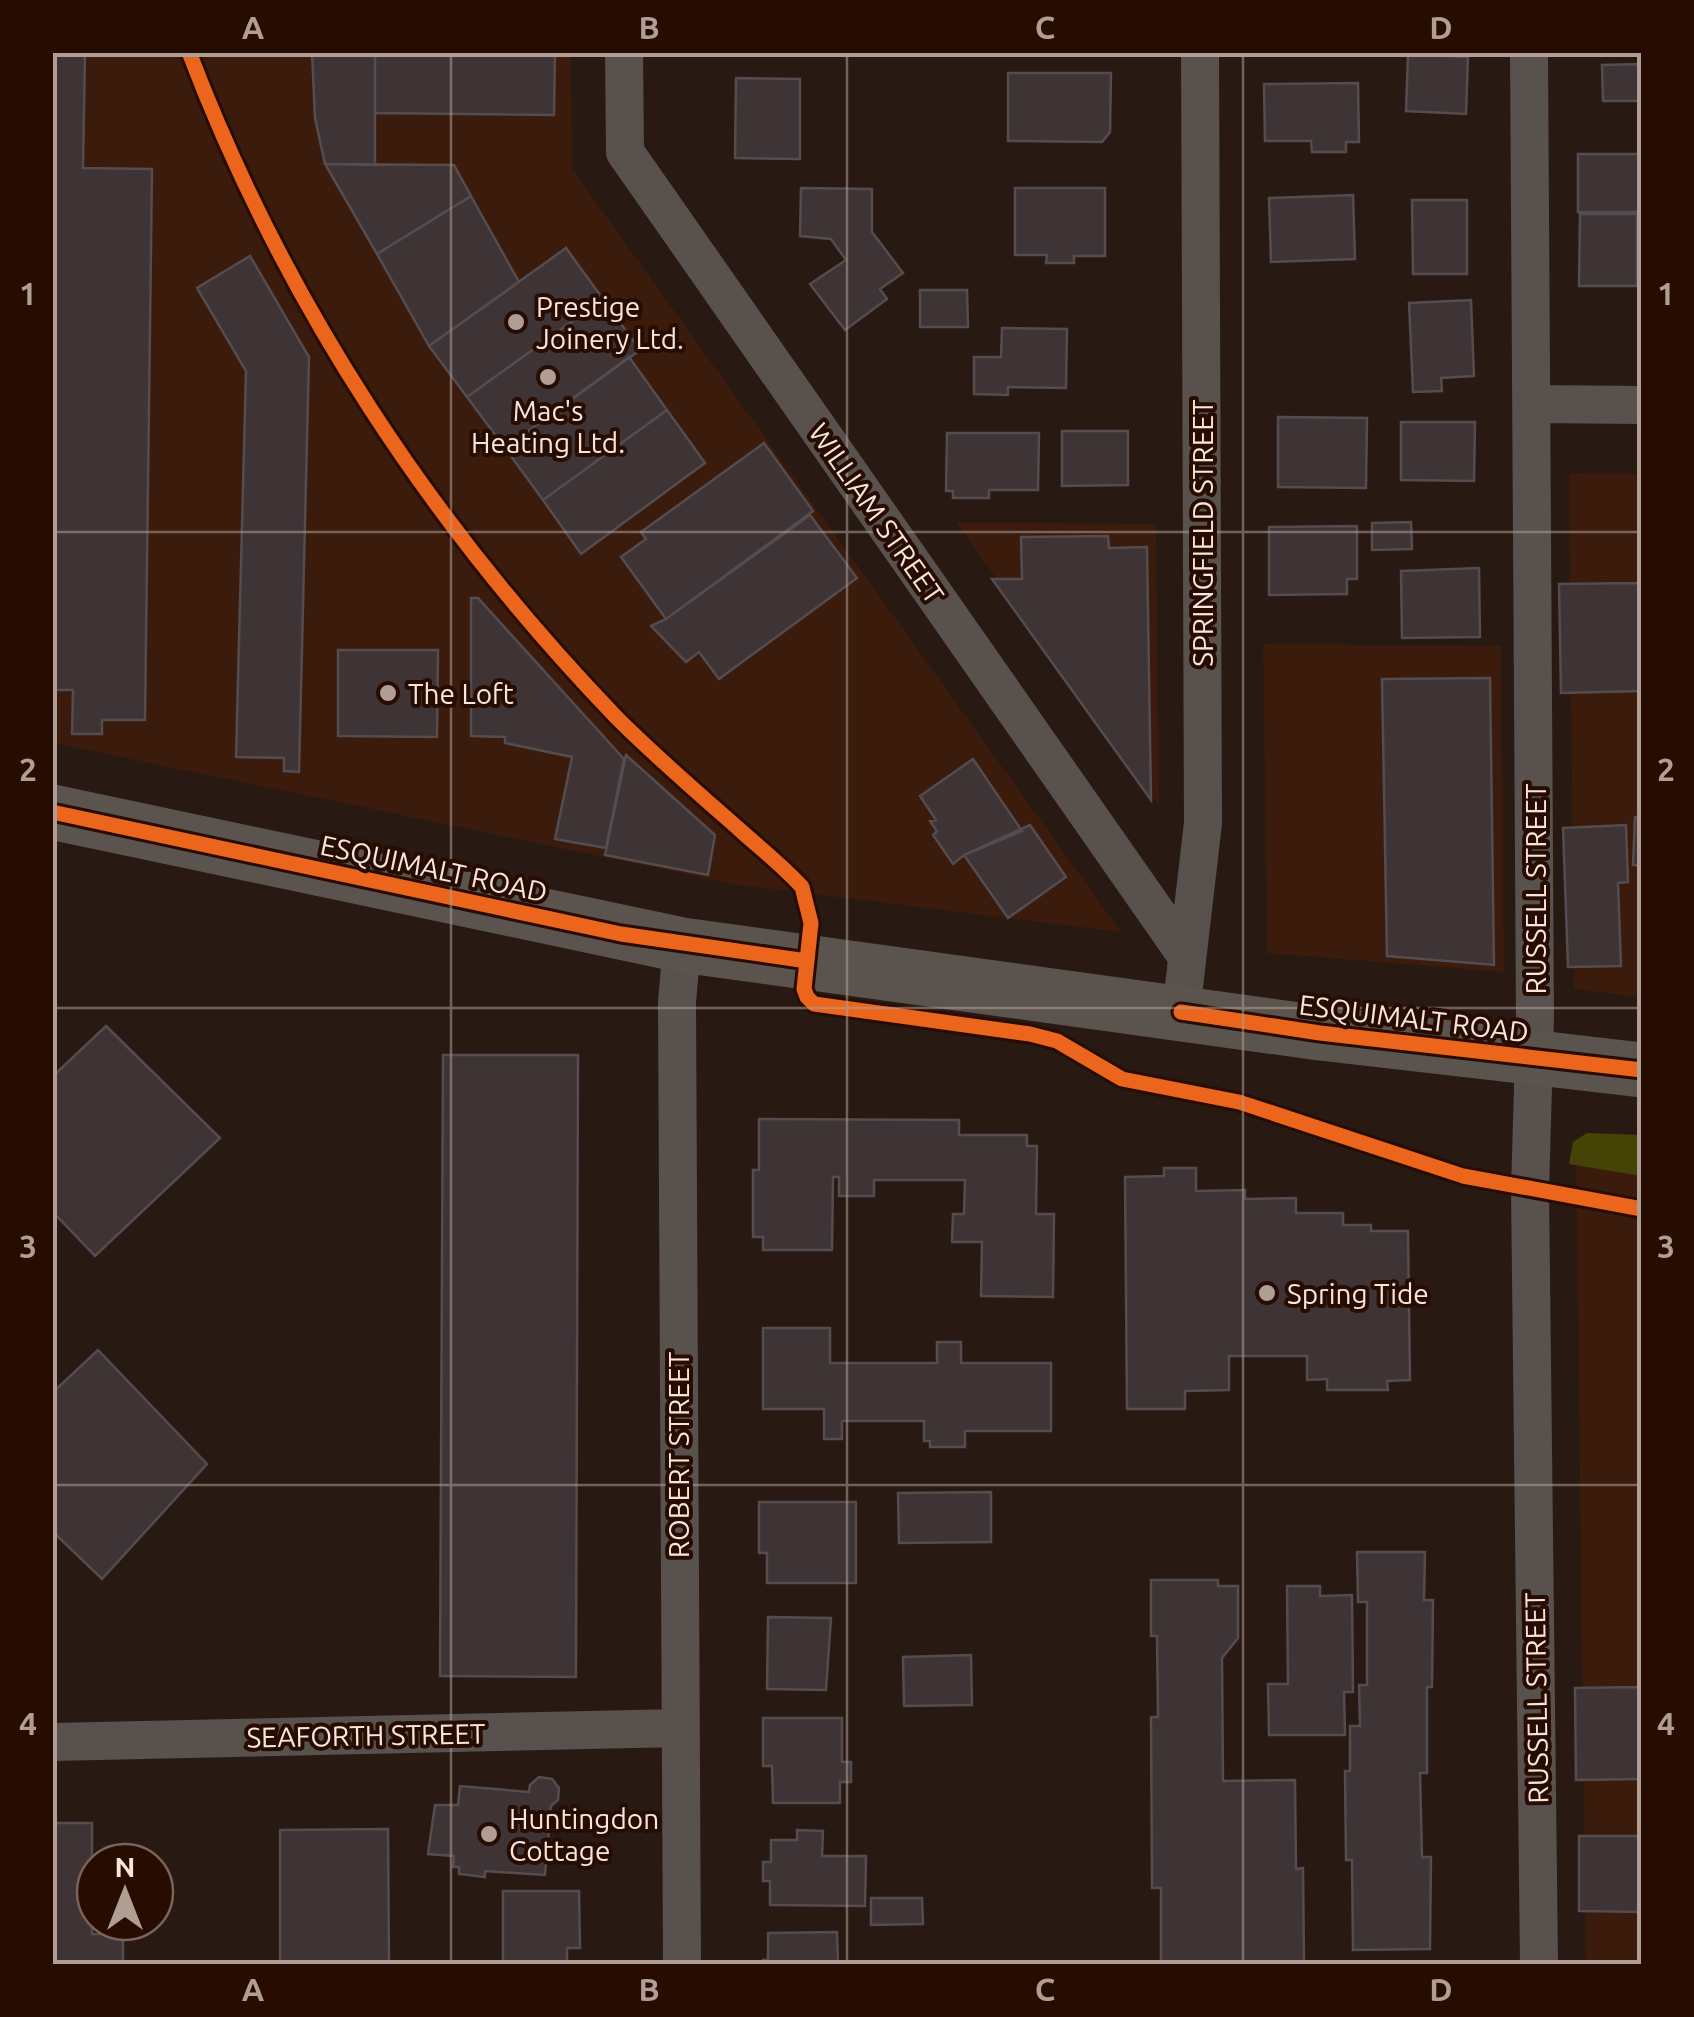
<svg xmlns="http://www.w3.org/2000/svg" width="1694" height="2017" viewBox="0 0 1694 2017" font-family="Ubuntu,sans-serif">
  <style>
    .built { fill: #3a1b0c }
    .green { fill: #454406 }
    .building { fill: #3e3436; stroke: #544c4e; stroke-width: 2.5 }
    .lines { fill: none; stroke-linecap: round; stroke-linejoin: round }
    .minor { stroke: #58514e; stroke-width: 38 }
    .secondary { stroke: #5b534e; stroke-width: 55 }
    .cycleway-casing { stroke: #270c02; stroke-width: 21 }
    .cycleway { stroke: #eb651d; stroke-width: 15 }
    .grid { fill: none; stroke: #b09e95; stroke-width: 2.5; stroke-opacity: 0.55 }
    .poi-dot { fill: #b09e95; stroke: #270c02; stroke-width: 4 }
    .labels { text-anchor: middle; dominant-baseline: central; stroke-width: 8; stroke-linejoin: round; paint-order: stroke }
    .poi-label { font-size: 28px; fill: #f9e5dc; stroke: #270c02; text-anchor: start }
    .street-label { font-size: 28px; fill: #f9e5dc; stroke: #270c02 }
    .neatline { fill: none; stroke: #b09e95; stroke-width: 4 }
    .grid-label { font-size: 32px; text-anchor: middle; font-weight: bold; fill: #b09e95 }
  </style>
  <rect width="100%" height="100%" fill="#281a12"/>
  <path class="built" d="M53,53H571L572,169L1121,932L739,885L53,743Z
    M1569,473L1641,474V997L1574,989Z
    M956,522L1156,524L1159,805Z
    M1263,644L1501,646L1504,972L1267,953Z
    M1576,1154L1641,1155V1964H1586Z"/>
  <path class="green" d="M1587,1133L1641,1135V1176L1569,1164L1573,1142Z"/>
  <path class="building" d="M52,52H85L83,168L152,169L145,720H102V734H72L73,690H52Z
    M312,52H375V165L325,164L315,118Z
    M375,52H555L554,115L375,113Z
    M1408,54L1468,57L1466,114L1406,111Z
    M1642,64V101H1603L1602,65Z
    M1008,73H1111L1110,132L1102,142L1008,141Z
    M736,78L800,79V159L735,158Z
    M1358,83L1359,142H1346V152H1312L1311,141H1265L1264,84Z
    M1578,154H1642V212H1578Z
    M325,164L454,165L471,196L377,254Z
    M801,188L872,189V232L903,273L880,289L887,299L845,330L810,284L846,260L831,239L800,236Z
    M1015,188H1105V256H1074V263H1046L1047,255H1015Z
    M1353,195L1355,259L1271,262L1269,198Z
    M471,196L519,282L429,346L377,254Z
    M1412,200H1467V274H1413Z
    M1580,214H1637V286H1579Z
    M566,248L603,299L467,397L429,346Z
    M250,256L309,357L299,772L284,771V758L236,757L246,371L197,288Z
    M920,290H967L968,327H920Z
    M603,299L640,350L505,448L467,397Z
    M1471,300L1474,376L1441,378L1442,391L1413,392L1409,303Z
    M1002,328L1067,329L1066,388L1008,387V395L974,394V357H1001Z
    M629,357L667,410L543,500L505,448Z
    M667,410L705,463L581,554L543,500Z
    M1278,417L1367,418L1366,488L1278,487Z
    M1401,422H1475L1474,481L1401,480Z
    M1062,431H1128V485L1062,486Z
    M947,433H1039L1038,490H989V498H953V491H946Z
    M764,443L813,511L666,619L621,557L646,539L641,532Z
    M810,515L857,578L719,679L699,652L686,662L651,626L666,619Z
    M1411,522L1412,549L1372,550V523Z
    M1357,526V579H1347V594L1269,595V527Z
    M1108,536L1109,548L1147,547L1151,800L992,579H1022L1021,537Z
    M1479,568L1480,637L1402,638L1401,571Z
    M1642,583V691L1561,693L1559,584Z
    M471,598H478L624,759L606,848L555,839L572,757L505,743V737L471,736Z
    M338,650H438L437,737L338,736Z
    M1490,678L1494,965L1387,956L1382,679Z
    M626,755L715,835L708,875L605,855Z
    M973,759L1022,831L964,855L953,864L933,835L937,831L930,821L936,820L920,796Z
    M1635,817H1642V866L1633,865Z
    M1030,825L1066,877L1008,918L964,855Z
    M1626,825L1628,882L1618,883L1621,966L1568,967L1563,828Z
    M106,1026L220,1138L95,1256L52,1211V1077Z
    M443,1055H578L576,1677L440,1676Z
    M759,1119L959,1120V1135H1027V1146H1037L1036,1214H1054L1053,1297L981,1296L982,1242H952L953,1214H964L965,1180H874V1196H839V1177H833L832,1250H763V1237H753V1170H759Z
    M1164,1168H1196V1191L1245,1190V1199L1296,1198V1213H1343V1225H1371V1231H1408L1410,1380L1387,1381L1388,1390H1327V1379L1307,1380V1356H1229V1390L1185,1391V1409H1127L1125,1177L1164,1176Z
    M763,1328H830V1363H937V1342H961V1363H1051V1431H965V1447H930V1441H924V1421H842V1439H824V1409H763Z
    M98,1350L207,1464L102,1579L52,1531V1393Z
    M991,1492V1542L899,1543L898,1493Z
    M759,1502H856V1583H767V1553H759Z
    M1357,1552H1425L1424,1600H1433L1432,1687H1427V1773H1420L1422,1857H1431L1430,1949L1353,1950L1352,1860H1346L1345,1771H1350V1726H1360L1359,1685H1367V1602H1358Z
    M1151,1580H1218V1586H1238V1638L1222,1658L1223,1781L1295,1780L1296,1869L1303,1868L1304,1963L1161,1964V1888H1152L1151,1717H1158L1157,1636H1151Z
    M1287,1586H1320V1596L1352,1595L1353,1692H1344L1345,1735H1269L1268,1684H1288Z
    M768,1617L831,1618L826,1690L767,1689Z
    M971,1655L972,1705L904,1706L903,1657Z
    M1642,1687V1779L1576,1780L1575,1688Z
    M763,1718H842V1762H851V1782H840V1803H773L772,1766H763Z
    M539,1777L552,1779L559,1788L558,1800L551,1806L545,1875L485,1871V1877L459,1874V1867H453L454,1856L428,1854L435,1805H458L460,1786L529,1792L530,1785Z
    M52,1823H92V1934H123V1964H52Z
    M388,1829L389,1964H280V1830Z
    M797,1830L823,1831L822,1856H866L865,1906L770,1905V1881H763V1862H771V1840H797Z
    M1579,1836H1642V1912L1579,1911Z
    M503,1891H579L580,1948H567V1964H503Z
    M871,1898H922L923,1924L871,1925Z
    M837,1932L838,1964H852H763V1960H768V1933Z"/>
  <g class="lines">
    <path class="minor" d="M624,52L625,152L1186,955
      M1529,52L1535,1018L1530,1190L1539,1964
      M1533,404L1642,405
      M1181,1012L1203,823L1200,52
      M52,1742L679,1728
      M682,1964L677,1002L682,945"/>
    <path class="secondary" d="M52,812L682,945L1320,1033L1642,1070"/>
    <g class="cycleway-casing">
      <path id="cycleway" d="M189,52C284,302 432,526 617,718C656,757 699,794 740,830C761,849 783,866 802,887L811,923L804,989L807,997L814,1004L1030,1034L1057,1041L1122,1079L1239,1102L1463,1176L1642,1209
        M52,812L621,934L807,961
        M1181,1012L1320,1033L1642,1070"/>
    </g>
    <use href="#cycleway" class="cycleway"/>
  </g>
  <path class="grid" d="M451,52V1964M847,52V1964M1243,52V1964M52,532H1642M52,1008H1642M52,1485H1642"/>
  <g class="poi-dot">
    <circle cx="516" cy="322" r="10"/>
    <circle cx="548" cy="377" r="10"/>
    <circle cx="388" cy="693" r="10"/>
    <circle cx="1267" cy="1293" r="10"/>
    <circle cx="489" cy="1834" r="10"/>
  </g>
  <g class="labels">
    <g class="poi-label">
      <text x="536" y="306">Prestige<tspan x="536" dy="32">Joinery Ltd.</tspan></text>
      <text x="548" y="410" text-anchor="middle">Mac's<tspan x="548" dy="32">Heating Ltd.</tspan></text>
      <text x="408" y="693">The Loft</text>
      <text x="1287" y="1293">Spring Tide</text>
      <text x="509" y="1818">Huntingdon<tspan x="509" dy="32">Cottage</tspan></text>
    </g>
    <g class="street-label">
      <text transform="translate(877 513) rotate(55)">WILLIAM STREET</text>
      <text transform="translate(1202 533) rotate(-90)">SPRINGFIELD STREET</text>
      <text transform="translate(434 868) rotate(12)">ESQUIMALT ROAD</text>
      <text transform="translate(1535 889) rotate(-90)">RUSSELL STREET</text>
      <text transform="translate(1414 1018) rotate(7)">ESQUIMALT ROAD</text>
      <text transform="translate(678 1455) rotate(-90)">ROBERT STREET</text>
      <text transform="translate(1536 1698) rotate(-91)">RUSSELL STREET</text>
      <text transform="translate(366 1735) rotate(-1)">SEAFORTH STREET</text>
    </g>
  </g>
  <rect width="1694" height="2017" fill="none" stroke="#270c02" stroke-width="110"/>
  <g transform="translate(125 1892)"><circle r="48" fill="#270c02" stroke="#7b6359" stroke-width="2.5"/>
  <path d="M0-8L18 38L0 25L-18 38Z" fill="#b09e95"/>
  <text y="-15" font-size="28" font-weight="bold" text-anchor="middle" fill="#f9e5dc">N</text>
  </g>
  <rect x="55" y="55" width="1584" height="1907" class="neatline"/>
  <g class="grid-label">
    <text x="253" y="39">A</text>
    <text x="649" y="39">B</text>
    <text x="1045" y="39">C</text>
    <text x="1441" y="39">D</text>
    <text x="28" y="305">1</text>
    <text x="1666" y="305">1</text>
    <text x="28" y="781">2</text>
    <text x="1666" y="781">2</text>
    <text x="28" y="1258">3</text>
    <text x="1666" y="1258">3</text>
    <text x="28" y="1735">4</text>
    <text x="1666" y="1735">4</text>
    <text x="253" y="2001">A</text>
    <text x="649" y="2001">B</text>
    <text x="1045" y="2001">C</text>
    <text x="1441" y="2001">D</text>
  </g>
</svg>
